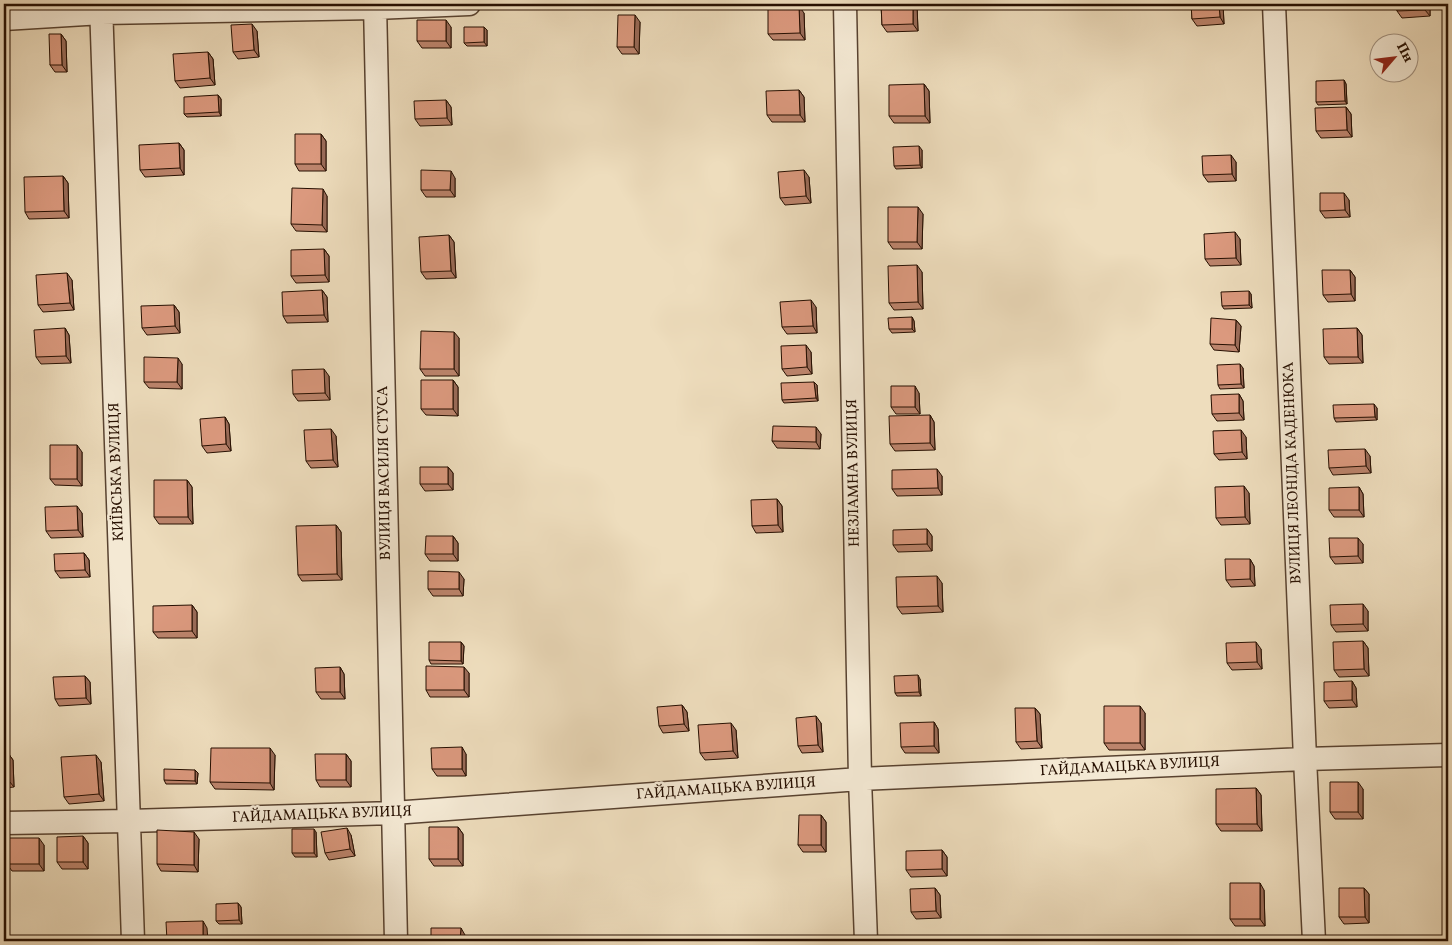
<svg xmlns="http://www.w3.org/2000/svg" width="1452" height="945" viewBox="0 0 1452 945" font-family="Vollkorn,serif">
  <style>
    .lines { fill: none; stroke-linecap: round; stroke-linejoin: round }
    .street-casing { stroke: #584230; stroke-width: 25 }
    .street { stroke: #f4e9d4; stroke-width: 22 }
    .wall { fill: #bc846c; stroke: #260f01 }
    .shaded-wall { fill: #996b58; stroke: #260f01 }
    .building { fill: #db997e; stroke: #260f01 }
    .labels { text-anchor: middle; dominant-baseline: central; stroke-width: 5; stroke-linejoin: round; paint-order: stroke }
    .street-label { font-size: 15px; fill: #260f01; stroke: #f4e9d4 }
  </style>
  <rect width="100%" height="100%" fill="#eeddbd"/>
  <filter id="stains"><feTurbulence type="fractalNoise" baseFrequency=".004" numOctaves="4"/><feColorMatrix values="0 0 0 0 .2 0 0 0 0 .09 0 0 0 0 .02 0 0 0 .5 -.17"/></filter>
  <radialGradient id="worn" r=".72"><stop offset=".6" stop-color="#630" stop-opacity="0"/><stop offset="1" stop-color="#630" stop-opacity=".3"/></radialGradient>
  <g class="lines">
    <g class="street-casing">
      <path id="street" d="M101,4L133,941
        M375,4L396,941
        M845,4L860,779L866,941
        M1274,4L1305,759L1314,941
        M4,19L102,13L375,8L469,4
        M4,823L129,821L393,813L860,779L1305,759L1448,755"/>
    </g>
    <use href="#street" class="street"/>
  </g>
  <path class="wall" d="M881,4H916L917,5L918,31L887,32L882,25Z
    M1191,4H1223L1224,24L1197,26L1192,19Z
    M1397,4H1430V16L1402,18L1397,11Z
    M804,13L805,40H773L768,34Z
    M640,22L639,54H622L617,47Z
    M451,27V48H422L417,41Z
    M484,27L487,30V46H467L464,43Z
    M257,31L259,57L238,59L233,52Z
    M61,34L66,41L67,72H55L50,65Z
    M208,52L213,59L215,85L180,88L175,81Z
    M1344,80L1346,84L1347,104L1318,105L1316,102Z
    M924,84L929,91L930,123H894L889,116Z
    M799,90L804,97L805,122H772L767,115Z
    M218,95L221,99V116L187,117L184,114Z
    M446,100L451,107L452,125L420,126L415,119Z
    M1346,107L1351,114L1352,137L1321,138L1316,131Z
    M321,134L326,141V171H299L295,164Z
    M179,143L184,150V175L145,177L140,170Z
    M922,150V168L896,169L894,166Z
    M1236,162V181L1208,182L1203,175Z
    M63,176L68,183L69,218L29,219L25,212Z
    M809,177L811,203L785,205L780,198Z
    M455,178V197H426L421,190Z
    M327,196V232L296,231L291,224Z
    M1349,200L1350,217L1325,218L1320,211Z
    M923,214L922,249H893L888,242Z
    M449,235L454,242L456,278L426,279L421,272Z
    M1240,239L1241,265L1210,266L1205,259Z
    M324,249L329,256V282L296,283L291,276Z
    M1350,270L1355,277V301L1328,302L1323,295Z
    M922,272L923,309L894,310L889,303Z
    M72,280L74,310L43,312L38,305Z
    M322,290L327,297L328,322L287,323L283,316Z
    M1251,294L1252,308L1224,309L1222,306Z
    M174,305L179,312L180,333L147,335L142,328Z
    M816,307L817,333L787,334L782,327Z
    M912,317L914,321L915,332L892,333L889,329Z
    M1236,320L1241,326L1239,352L1214,350L1210,344Z
    M65,328L69,335L71,363L41,364L36,357Z
    M1357,328L1362,335L1363,363L1329,364L1324,357Z
    M459,338V376H425L420,369Z
    M811,352L812,374L787,376L782,369Z
    M182,364V389L149,388L144,382Z
    M1243,368L1244,388L1220,389L1218,385Z
    M329,376L330,400L298,401L293,394Z
    M453,380L458,387V416L426,415L421,409Z
    M814,382L817,385L818,401L784,403L782,400Z
    M919,393L920,414H896L891,407Z
    M1239,394L1243,401L1244,420L1217,421L1212,414Z
    M1377,408V420L1336,422L1334,418Z
    M930,415L934,422L935,450L895,451L890,444Z
    M225,417L229,424L231,451L207,453L202,446Z
    M821,434L820,449L777,448L772,441Z
    M336,436L338,467L311,468L306,461Z
    M1246,437L1247,459L1219,460L1214,454Z
    M82,452V486L55,485L50,479Z
    M1370,456L1371,473L1333,475L1329,468Z
    M448,467L453,473V490L425,491L420,484Z
    M942,476V495L897,496L892,489Z
    M187,480L192,487L193,524H159L154,517Z
    M1359,487L1363,494L1364,517H1334L1329,510Z
    M1249,493L1250,524L1221,525L1216,518Z
    M777,499L782,506L783,532L756,533L752,526Z
    M82,513L83,537L51,538L46,531Z
    M336,525L341,532L342,580L302,581L298,575Z
    M927,529L932,536V551L898,552L893,545Z
    M453,536L458,543V561H430L425,554Z
    M1363,544V563L1335,564L1330,557Z
    M84,553L89,560L90,577L60,578L55,571Z
    M1250,559L1254,566L1255,586L1231,587L1226,580Z
    M464,579L463,596H433L428,589Z
    M942,583L943,612L902,614L897,607Z
    M192,605L197,612V638H158L153,632Z
    M1368,611V631L1336,632L1331,625Z
    M1363,641L1368,648L1369,676L1339,677L1334,670Z
    M461,642L464,646L463,664H431L429,660Z
    M1261,649L1262,669L1232,670L1227,663Z
    M340,667L344,674L345,699H321L316,692Z
    M469,673V697H430L426,690Z
    M85,676L90,682L91,704L59,706L55,699Z
    M920,679L921,696H897L895,693Z
    M1352,681L1356,688L1357,707L1329,708L1324,701Z
    M682,705L687,712L689,731L663,733L659,726Z
    M1035,708L1040,714L1042,748L1021,749L1016,742Z
    M1145,713V750H1109L1104,743Z
    M934,722L938,729L939,753H905L901,747Z
    M821,723L823,752L802,753L798,746Z
    M736,730L738,758L705,760L700,753Z
    M4,753H8L13,760L14,787L4,788Z
    M346,754L351,761V787H320L316,780Z
    M466,754V776H437L432,769Z
    M275,755L274,790L215,789L210,782Z
    M101,762L104,801L69,804L64,797Z
    M195,770L198,773L197,784H166L164,780Z
    M1256,788L1261,795L1262,831H1221L1216,824Z
    M1363,789V819H1335L1330,812Z
    M821,815L826,822V852H803L798,845Z
    M458,827L463,834V866H434L429,859Z
    M316,832L317,857H295L292,853Z
    M351,835L355,856L329,860L325,853Z
    M83,836L88,843V869H62L57,862Z
    M199,839L198,872L161,871L157,864Z
    M44,845V871H12L7,864Z
    M942,850L947,857V876L911,877L906,870Z
    M935,888L940,895L941,918L916,919L911,912Z
    M1364,888L1369,894V923L1344,924L1339,917Z
    M1264,890L1265,926H1235L1230,919Z
    M238,903L241,907L242,924H219L216,921Z"/>
  <path class="shaded-wall" d="M913,4H916L917,5L918,31L913,24Z
    M1219,4H1223L1224,24L1220,17Z
    M1425,4H1430V16L1425,10Z
    M799,6L804,13L805,40L800,33Z
    M635,15L640,22L639,54L634,47Z
    M446,20L451,27V48L446,41Z
    M252,24L257,31L259,57L254,50Z
    M484,27L487,30V46L484,42Z
    M61,34L66,41L67,72L62,65Z
    M208,52L213,59L215,85L210,78Z
    M1344,80L1346,84L1347,104L1345,101Z
    M924,84L929,91L930,123L925,116Z
    M799,90L804,97L805,122L800,115Z
    M218,95L221,99V116L219,112Z
    M446,100L451,107L452,125L447,118Z
    M1346,107L1351,114L1352,137L1347,130Z
    M321,134L326,141V171L321,164Z
    M179,143L184,150V175L180,168Z
    M919,146L922,150V168L920,165Z
    M1231,155L1236,162V181L1232,174Z
    M804,170L809,177L811,203L806,196Z
    M451,171L455,178V197L450,190Z
    M63,176L68,183L69,218L64,211Z
    M323,189L327,196V232L322,225Z
    M1344,193L1349,200L1350,217L1345,210Z
    M918,207L923,214L922,249L917,242Z
    M1235,232L1240,239L1241,265L1236,258Z
    M449,235L454,242L456,278L451,271Z
    M324,249L329,256V282L325,275Z
    M917,265L922,272L923,309L918,302Z
    M1350,270L1355,277V301L1351,294Z
    M67,273L72,280L74,310L70,303Z
    M322,290L327,297L328,322L324,315Z
    M1249,291L1251,294L1252,308L1249,305Z
    M811,300L816,307L817,333L813,326Z
    M174,305L179,312L180,333L175,326Z
    M912,317L914,321L915,332L912,329Z
    M1236,320L1241,326L1239,352L1235,345Z
    M65,328L69,335L71,363L66,356Z
    M1357,328L1362,335L1363,363L1358,357Z
    M454,332L459,338V376L454,369Z
    M806,345L811,352L812,374L807,367Z
    M178,358L182,364V389L177,382Z
    M1240,364L1243,368L1244,388L1241,384Z
    M324,369L329,376L330,400L325,393Z
    M453,380L458,387V416L453,409Z
    M814,382L817,385L818,401L816,398Z
    M915,386L919,393L920,414L915,407Z
    M1239,394L1243,401L1244,420L1239,413Z
    M1374,404L1377,408V420L1375,417Z
    M930,415L934,422L935,450L930,443Z
    M225,417L229,424L231,451L226,444Z
    M816,427L821,434L820,449L816,442Z
    M331,429L336,436L338,467L333,460Z
    M1241,430L1246,437L1247,459L1242,452Z
    M77,445L82,452V486L77,479Z
    M1365,449L1370,456L1371,473L1366,466Z
    M448,467L453,473V490L448,484Z
    M937,469L942,476V495L938,488Z
    M187,480L192,487L193,524L188,517Z
    M1244,486L1249,493L1250,524L1245,517Z
    M1359,487L1363,494L1364,517L1359,510Z
    M777,499L782,506L783,532L778,525Z
    M77,506L82,513L83,537L78,530Z
    M336,525L341,532L342,580L337,574Z
    M927,529L932,536V551L927,544Z
    M453,536L458,543V561L453,554Z
    M1358,538L1363,544V563L1358,556Z
    M84,553L89,560L90,577L85,570Z
    M1250,559L1254,566L1255,586L1250,579Z
    M459,572L464,579L463,596L459,589Z
    M937,576L942,583L943,612L938,606Z
    M1363,604L1368,611V631L1363,624Z
    M192,605L197,612V638L192,631Z
    M1363,641L1368,648L1369,676L1364,669Z
    M461,642L464,646L463,664L461,661Z
    M1256,642L1261,649L1262,669L1257,662Z
    M340,667L344,674L345,699L340,692Z
    M464,667L469,673V697L464,690Z
    M918,675L920,679L921,696L919,692Z
    M85,676L90,682L91,704L86,698Z
    M1352,681L1356,688L1357,707L1352,700Z
    M682,705L687,712L689,731L684,724Z
    M1140,706L1145,713V750L1140,743Z
    M1035,708L1040,714L1042,748L1037,741Z
    M816,716L821,723L823,752L818,745Z
    M934,722L938,729L939,753L934,746Z
    M731,723L736,730L738,758L733,751Z
    M462,747L466,754V776L462,769Z
    M270,748L275,755L274,790L270,783Z
    M8,753L13,760L14,787L9,781Z
    M346,754L351,761V787L346,780Z
    M96,755L101,762L104,801L99,794Z
    M195,770L198,773L197,784L195,781Z
    M1358,782L1363,789V819L1358,812Z
    M1256,788L1261,795L1262,831L1257,824Z
    M821,815L826,822V852L821,845Z
    M458,827L463,834V866L458,859Z
    M347,828L351,835L355,856L350,849Z
    M314,829L316,832L317,857L314,853Z
    M194,832L199,839L198,872L194,865Z
    M83,836L88,843V869L83,862Z
    M39,838L44,845V871L39,864Z
    M942,850L947,857V876L942,869Z
    M1260,883L1264,890L1265,926L1260,919Z
    M935,888L940,895L941,918L936,911Z
    M1364,888L1369,894V923L1365,917Z
    M238,903L241,907L242,924L239,920Z
    M203,921L207,928L208,941H203Z
    M461,928L465,935V941H460Z"/>
  <path class="building" d="M881,4H913V24L882,25Z
    M1191,4H1219L1220,17L1192,19Z
    M1397,4H1425V10L1397,11Z
    M799,6L800,33L768,34V7Z
    M618,15H635L634,47H617Z
    M417,20H446V41H417Z
    M252,24L254,50L233,52L231,25Z
    M464,27H484V42L464,43Z
    M49,34H61L62,65H50Z
    M208,52L210,78L175,81L173,54Z
    M1344,80L1345,101L1316,102V81Z
    M924,84L925,116H889V85Z
    M799,90L800,115H767L766,91Z
    M218,95L219,112L184,114V97Z
    M446,100L447,118L415,119L414,101Z
    M1346,107L1347,130L1316,131L1315,108Z
    M295,134H321V164H295Z
    M179,143L180,168L140,170L139,145Z
    M919,146L920,165L894,166L893,147Z
    M1231,155L1232,174L1203,175L1202,156Z
    M421,170L451,171L450,190H421Z
    M804,170L806,196L780,198L778,172Z
    M63,176L64,211L25,212L24,177Z
    M292,188L323,189L322,225L291,224Z
    M1320,193H1344L1345,210L1320,211Z
    M888,207H918L917,242H888Z
    M1235,232L1236,258L1205,259L1204,234Z
    M449,235L451,271L421,272L419,237Z
    M324,249L325,275L291,276V250Z
    M917,265L918,302L889,303L888,266Z
    M1322,270H1350L1351,294L1323,295Z
    M67,273L70,303L38,305L36,275Z
    M322,290L324,315L283,316L282,292Z
    M1249,291V305L1222,306L1221,292Z
    M811,300L813,326L782,327L780,302Z
    M174,305L175,326L142,328L141,306Z
    M912,317V329H889L888,318Z
    M1211,318L1236,320L1235,345L1210,344Z
    M65,328L66,356L36,357L34,330Z
    M1357,328L1358,357H1324L1323,329Z
    M421,331L454,332V369H420Z
    M806,345L807,367L782,369L781,346Z
    M144,357L178,358L177,382H144Z
    M1240,364L1241,384L1218,385L1217,365Z
    M324,369L325,393L293,394L292,370Z
    M421,380H453V409H421Z
    M814,382L816,398L782,400L781,383Z
    M891,386H915V407H891Z
    M1239,394V413L1212,414L1211,395Z
    M1374,404L1375,417L1334,418L1333,405Z
    M930,415V443L890,444L889,416Z
    M225,417L226,444L202,446L200,419Z
    M773,426L816,427V442L772,441Z
    M331,429L333,460L306,461L304,430Z
    M1241,430L1242,452L1214,454L1213,431Z
    M50,445H77V479H50Z
    M1365,449L1366,466L1329,468L1328,450Z
    M420,467H448V484H420Z
    M937,469L938,488L892,489V470Z
    M154,480H187L188,517H154Z
    M1244,486L1245,517L1216,518L1215,487Z
    M1359,487V510H1329V488Z
    M777,499L778,525L752,526L751,500Z
    M77,506L78,530L46,531L45,507Z
    M336,525L337,574L298,575L296,526Z
    M927,529V544L893,545V530Z
    M426,536H453V554H425Z
    M1329,538H1358V556L1330,557Z
    M84,553L85,570L55,571L54,554Z
    M1225,559H1250V579L1226,580Z
    M428,571L459,572V589H428Z
    M937,576L938,606L897,607L896,577Z
    M1363,604V624L1331,625L1330,605Z
    M192,605V631L153,632V606Z
    M1363,641L1364,669L1334,670L1333,642Z
    M429,642H461V661L429,660Z
    M1256,642L1257,662L1227,663L1226,643Z
    M426,666L464,667V690H426Z
    M340,667V692H316L315,668Z
    M918,675L919,692L895,693L894,676Z
    M85,676L86,698L55,699L53,677Z
    M1352,681V700L1324,701V682Z
    M682,705L684,724L659,726L657,707Z
    M1104,706H1140V743H1104Z
    M1015,708H1035L1037,741L1016,742Z
    M816,716L818,745L798,746L796,718Z
    M934,722V746L901,747L900,723Z
    M731,723L733,751L700,753L698,725Z
    M462,747V769H432L431,748Z
    M211,748H270V783L210,782Z
    M4,753H8L9,781H4Z
    M315,754H346V780H316Z
    M96,755L99,794L64,797L61,757Z
    M164,769L195,770V781L164,780Z
    M1330,782H1358V812H1330Z
    M1256,788L1257,824H1216V789Z
    M799,815H821V845H798Z
    M429,827H458V859H429Z
    M347,828L350,849L325,853L321,832Z
    M292,829H314V853H292Z
    M157,830L194,832V865L157,864Z
    M83,836V862H57V837Z
    M7,838H39V864H7Z
    M942,850V869L906,870V851Z
    M1230,883H1260V919H1230Z
    M935,888L936,911L911,912L910,889Z
    M1339,888H1364L1365,917H1339Z
    M238,903L239,920L216,921V904Z
    M203,921V941H167L166,922Z
    M431,928H461L460,941H431Z"/>
  <g class="labels">
    <g class="street-label">
      <text transform="translate(117 472) rotate(-92)">КИЇВСЬКА ВУЛИЦЯ</text>
      <text transform="translate(385 473) rotate(-91)">ВУЛИЦЯ ВАСИЛЯ СТУСА</text>
      <text transform="translate(854 473) rotate(-91)">НЕЗЛАМНА ВУЛИЦЯ</text>
      <text transform="translate(1293 473) rotate(-92)">ВУЛИЦЯ ЛЕОНІДА КАДЕНЮКА</text>
      <text transform="translate(1130 767) rotate(-3)">ГАЙДАМАЦЬКА ВУЛИЦЯ</text>
      <text transform="translate(726 789) rotate(-4)">ГАЙДАМАЦЬКА ВУЛИЦЯ</text>
      <text transform="translate(322 815) rotate(-2)">ГАЙДАМАЦЬКА ВУЛИЦЯ</text>
    </g>
  </g>
  <rect width="1452" height="945" fill="none" stroke="#eeddbd" stroke-width="20"/>
  <rect x="5" y="5" width="1442" height="935" fill="none" stroke="#260f01" stroke-width="2.5"/>
  <rect x="10" y="10" width="1432" height="925" fill="none" stroke="#260f01"/>
  <g transform="translate(1394 58) rotate(62)"><circle r="24" fill="#f4e9d4" stroke="#a29280"/>
  <path d="M0-4L9 19L0 12L-9 19Z" fill="#8f2418"/>
  <text y="-8" font-size="14" font-weight="bold" text-anchor="middle" fill="#260f01">Пн</text>
  </g>
  <rect width="100%" height="100%" filter="url(#stains)"/>
  <rect width="100%" height="100%" fill="url(#worn)"/>
</svg>
